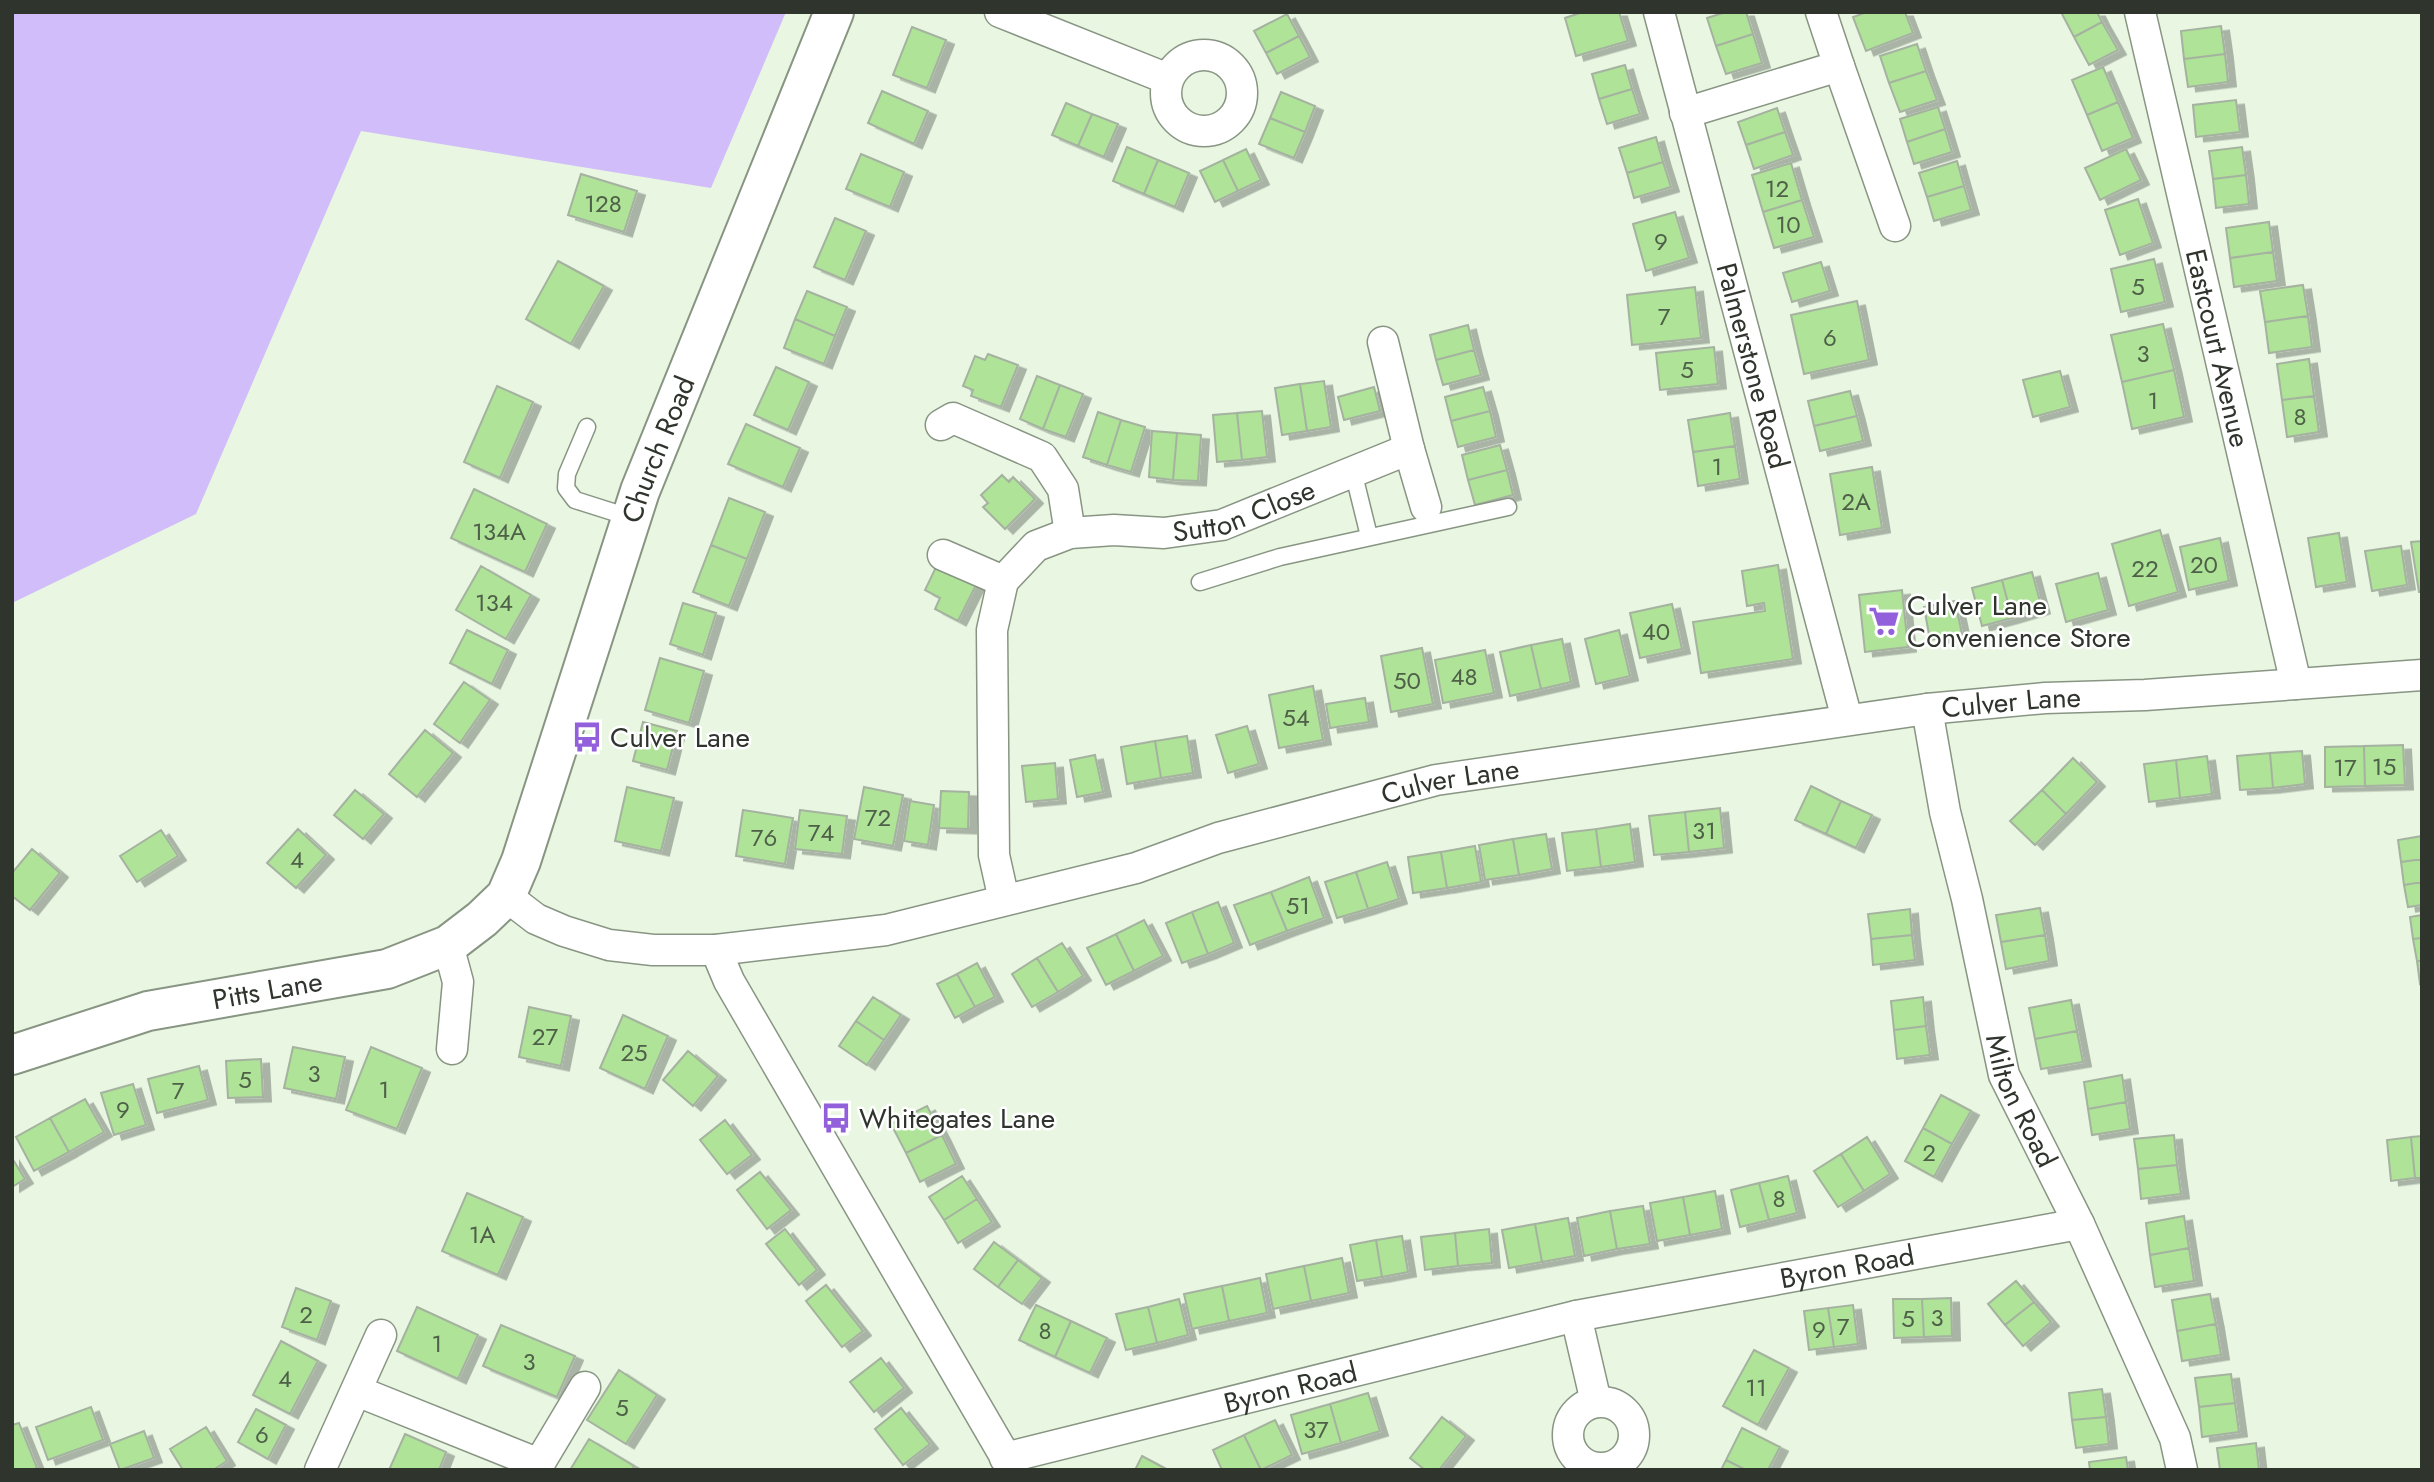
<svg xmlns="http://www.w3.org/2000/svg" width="2434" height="1482" viewBox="0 0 2434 1482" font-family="Jost,sans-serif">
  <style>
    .green { fill: #d1bdf9 }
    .building { fill: #aee398; stroke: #a5b2a0; stroke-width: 2; filter: url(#shadow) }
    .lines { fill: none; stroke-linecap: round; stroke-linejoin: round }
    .lane-casing { stroke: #889583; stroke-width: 19 }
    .street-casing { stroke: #889583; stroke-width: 33 }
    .secondary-casing { stroke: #889583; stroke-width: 42 }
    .lane { stroke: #fff; stroke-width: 16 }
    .street { stroke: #fff; stroke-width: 30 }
    .secondary { stroke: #fff; stroke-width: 38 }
    .labels { text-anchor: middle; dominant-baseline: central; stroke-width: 5; stroke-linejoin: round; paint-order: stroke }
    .number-label { font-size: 24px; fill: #4f6048 }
    .street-label { font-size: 28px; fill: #2f342d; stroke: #fff }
    .poi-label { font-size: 28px; fill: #2f342d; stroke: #fff; text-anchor: start }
  </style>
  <defs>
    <filter id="shadow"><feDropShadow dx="8" dy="4.5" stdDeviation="0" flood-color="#0004"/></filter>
  </defs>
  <rect width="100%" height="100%" fill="#e8f6e2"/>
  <path class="green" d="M12,12H786L711,188L361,131L196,514L12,603Z"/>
  <path class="building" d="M1583,12H1619L1628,41L1576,56L1565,18Z
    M1726,12H1746L1753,34L1716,46L1707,18Z
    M1867,12H1905L1913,33L1866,51L1853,17Z
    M2061,12H2097L2102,22L2074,37Z
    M1287,14L1299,36L1266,53L1254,31Z
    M2102,22L2118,50L2089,65L2074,37Z
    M2221,26L2225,54L2184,59L2181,31Z
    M912,27L946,40L927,88L893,75Z
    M1753,34L1762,63L1726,74L1716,46Z
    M1299,36L1310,57L1277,74L1266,53Z
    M1917,44L1926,71L1889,83L1880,56Z
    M2225,54L2228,82L2188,87L2184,59Z
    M1625,65L1632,89L1599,99L1592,74Z
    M2103,67L2118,102L2087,115L2072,80Z
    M1926,71L1937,100L1900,112L1889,83Z
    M1632,89L1640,114L1607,124L1599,99Z
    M882,91L928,111L914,144L868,123Z
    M1281,92L1315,106L1305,132L1270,118Z
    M2236,100L2240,132L2196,137L2193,105Z
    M2118,102L2133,138L2102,151L2087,115Z
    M1066,103L1092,114L1078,146L1052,135Z
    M1938,107L1945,129L1907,142L1900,119Z
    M1777,108L1785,132L1746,145L1738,122Z
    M1092,114L1118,124L1104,157L1078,146Z
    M1270,118L1305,132L1294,158L1259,144Z
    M1945,129L1952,152L1914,164L1907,142Z
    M1785,132L1793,155L1754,169L1746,145Z
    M1656,137L1663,162L1627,173L1619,148Z
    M1127,147L1158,160L1144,194L1113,181Z
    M2242,147L2246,175L2213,179L2209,151Z
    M1246,149L1261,180L1238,191L1223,160Z
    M2126,149L2141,180L2100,200L2085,168Z
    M861,154L904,172L890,207L846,189Z
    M1158,160L1189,173L1175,207L1144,194Z
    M1223,160L1238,191L1215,202L1200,171Z
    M1957,161L1964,186L1927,197L1919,173Z
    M1663,162L1671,187L1634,198L1627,173Z
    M1791,163L1802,200L1763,212L1752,175Z
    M581,174L637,191L624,232L568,215Z
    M2246,175L2249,204L2216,208L2213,179Z
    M1964,186L1971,210L1934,221L1927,197Z
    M2138,199L2153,243L2120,255L2105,210Z
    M1802,200L1814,237L1774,248L1763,212Z
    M1675,212L1689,258L1646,271L1633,224Z
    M835,218L866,231L845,280L814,267Z
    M2269,222L2273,252L2230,258L2226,228Z
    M2273,252L2277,281L2234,287L2230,258Z
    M2154,259L2165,302L2121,312L2111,269Z
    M558,261L604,286L571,344L526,319Z
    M1821,262L1830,291L1792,302L1783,273Z
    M2303,285L2308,316L2265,322L2260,291Z
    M1695,287L1701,338L1632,345L1627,295Z
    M807,291L847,307L835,336L795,319Z
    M1857,301L1869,360L1804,374L1791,315Z
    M2308,316L2312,347L2269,353L2265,322Z
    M795,319L835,336L824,364L784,348Z
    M2163,324L2174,370L2122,382L2111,335Z
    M1468,325L1474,350L1436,360L1430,335Z
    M1714,347L1718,384L1660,390L1656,353Z
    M1474,350L1481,375L1443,385L1436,360Z
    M988,354L1018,365L1001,407L971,396L973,390L963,386L975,356L985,360Z
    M2309,359L2314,396L2282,400L2277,364Z
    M776,367L809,382L788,430L754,415Z
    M2174,370L2184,417L2132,429L2122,382Z
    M2060,371L2070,407L2033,417L2023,380Z
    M1037,376L1060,385L1043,429L1020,419Z
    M1324,381L1331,427L1307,431L1300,384Z
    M1300,384L1307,431L1282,435L1275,388Z
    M1060,385L1083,394L1066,437L1043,429Z
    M497,386L533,402L500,478L464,462Z
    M1374,387L1380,411L1344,420L1338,397Z
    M1483,387L1490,411L1451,421L1445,397Z
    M1850,391L1857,416L1814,426L1808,401Z
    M2314,396L2319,432L2287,437L2282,400Z
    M1262,411L1267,457L1242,460L1237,413Z
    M1490,411L1496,437L1458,447L1451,421Z
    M1098,412L1121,420L1107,465L1083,457Z
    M1237,413L1242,460L1217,462L1213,415Z
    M1730,413L1735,446L1693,452L1688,420Z
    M1857,416L1863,441L1820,451L1814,426Z
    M1121,420L1145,427L1131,472L1107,465Z
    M746,424L800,448L783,487L728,464Z
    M1152,431L1177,433L1173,480L1149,477Z
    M1177,433L1201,435L1198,481L1173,480Z
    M1500,445L1507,470L1468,480L1462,455Z
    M1735,446L1740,479L1698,486L1693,452Z
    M1872,467L1882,528L1840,535L1830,474Z
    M1507,470L1513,495L1475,505L1468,480Z
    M1002,475L1009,482L1013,477L1035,499L1005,529L983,507L988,503L981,495Z
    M474,489L547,524L525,572L451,538Z
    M729,498L765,512L747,559L711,545Z
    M2160,530L2178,592L2129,606L2112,544Z
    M2339,533L2347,582L2316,587L2308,538Z
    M2220,538L2229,581L2189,590L2180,547Z
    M2422,541V592H2419L2411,542Z
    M711,545L747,559L729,606L693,592Z
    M2401,546L2407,585L2372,591L2365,551Z
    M937,565L976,585L958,621L935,609L940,598L925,590Z
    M1778,565L1793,659L1701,673L1693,622L1765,611L1764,603L1747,606L1742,571Z
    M481,566L531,595L506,639L456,610Z
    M2032,572L2042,609L2012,618L2002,580Z
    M2098,573L2108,610L2066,622L2056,584Z
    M2002,580L2012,618L1982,626L1972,588Z
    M1902,590L1908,647L1865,652L1859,595Z
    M1955,601L1962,634L1930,640L1924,607Z
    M683,603L716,613L703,655L670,644Z
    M1672,604L1682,649L1640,658L1630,613Z
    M467,630L508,650L492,684L450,663Z
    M1619,630L1630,676L1596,684L1585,639Z
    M1562,639L1571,682L1541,689L1531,645Z
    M1531,645L1541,689L1510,696L1500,652Z
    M1422,648L1433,704L1391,712L1381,656Z
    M1485,650L1494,693L1443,703L1435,660Z
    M660,658L704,671L689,723L645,710Z
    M464,682L490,700L460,743L434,724Z
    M1313,686L1323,740L1279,748L1269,695Z
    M1365,698L1369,722L1330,728L1326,704Z
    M643,722L677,731L667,770L633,761Z
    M1247,726L1259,764L1228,773L1216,735Z
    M425,730L453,753L417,797L389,774Z
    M1187,736L1193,773L1161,778L1155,741Z
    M1155,741L1161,778L1127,784L1121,747Z
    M2403,745L2405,785L2365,786L2364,746Z
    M2364,746L2365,786L2325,787V747Z
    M2302,751L2305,784L2273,788L2270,753Z
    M2270,753L2273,788L2240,790L2237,756Z
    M1095,755L1103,792L1077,797L1070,760Z
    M2207,756L2212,794L2180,798L2176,760Z
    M2073,758L2097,782L2066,814L2042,790Z
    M2176,760L2180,798L2149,802L2144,764Z
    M1055,763L1058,799L1026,802L1022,766Z
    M1811,786L1841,801L1826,834L1795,820Z
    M627,787L674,798L661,851L615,841Z
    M864,787L903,795L893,846L854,839Z
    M355,790L384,814L363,839L334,815Z
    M2042,790L2066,814L2035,845L2010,821Z
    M941,791L969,792L968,829L939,828Z
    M910,801L934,805L928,845L904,841Z
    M1841,801L1872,815L1856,848L1826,834Z
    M1720,808L1724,848L1689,852L1685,812Z
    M743,810L793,818L785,864L736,856Z
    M800,810L847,816L842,854L795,849Z
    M1685,812L1689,852L1654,855L1649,816Z
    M1630,824L1635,862L1601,867L1596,829Z
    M298,829L326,855L296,888L267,863Z
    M1596,829L1601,867L1567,871L1562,833Z
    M161,830L178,856L137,882L120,856Z
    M1546,834L1552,869L1519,875L1513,839Z
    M2422,836V859L2401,862L2398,840Z
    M1513,839L1519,875L1485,880L1479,845Z
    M1475,846L1481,882L1447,888L1441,852Z
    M32,849L60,873L30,910L12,896V873Z
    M1441,852L1447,888L1413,893L1408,857Z
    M2422,859V882L2404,885L2401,862Z
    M1387,862L1399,899L1368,909L1356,872Z
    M1356,872L1368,909L1337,918L1325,882Z
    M1309,877L1324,918L1287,931L1271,892Z
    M2422,882V905L2408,907L2404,885Z
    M1271,892L1287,931L1250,945L1234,905Z
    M1218,902L1234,943L1208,954L1192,912Z
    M2040,908L2045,935L2001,942L1996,915Z
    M1910,909L1912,935L1871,939L1868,914Z
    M1192,912L1208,954L1182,963L1166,923Z
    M2422,915V938L2413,939L2410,917Z
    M1144,920L1163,956L1134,971L1116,934Z
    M1116,934L1134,971L1106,985L1087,948Z
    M1912,935L1915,960L1873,965L1871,939Z
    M2045,935L2049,961L2006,969L2001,942Z
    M2422,938V961H2417L2413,939Z
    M1062,943L1083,976L1058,992L1037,958Z
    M1037,958L1058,992L1032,1007L1012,974Z
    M2417,961H2422V983L2420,984Z
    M977,963L995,997L975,1007L957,974Z
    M957,974L975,1007L955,1018L937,984Z
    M873,997L901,1015L884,1040L856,1021Z
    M1923,997L1926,1026L1894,1030L1891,1001Z
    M2071,1000L2077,1031L2035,1039L2029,1008Z
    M529,1007L571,1016L561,1066L519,1057Z
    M623,1015L668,1036L645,1089L600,1068Z
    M856,1021L884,1040L867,1065L839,1046Z
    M1926,1026L1930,1055L1897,1059L1894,1030Z
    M2077,1031L2083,1062L2041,1069L2035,1039Z
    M293,1047L345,1057L336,1099L284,1088Z
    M371,1047L422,1068L397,1129L346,1110Z
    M688,1051L718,1076L693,1106L663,1080Z
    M261,1059L263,1097L228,1098L226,1061Z
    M199,1066L208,1100L157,1113L148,1079Z
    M2122,1075L2126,1102L2088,1109L2084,1082Z
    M133,1084L146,1125L114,1135L101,1093Z
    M1941,1095L1971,1111L1952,1144L1923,1128Z
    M85,1099L104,1132L69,1152L50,1118Z
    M2126,1102L2130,1129L2092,1135L2088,1109Z
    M927,1106L942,1135L906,1153L891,1124Z
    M50,1118L69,1152L34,1171L16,1137Z
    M725,1120L752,1155L727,1174L700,1140Z
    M1923,1128L1952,1144L1934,1177L1905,1161Z
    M942,1135L956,1164L920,1182L906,1153Z
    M2174,1135L2177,1165L2138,1169L2134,1139Z
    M2422,1136V1178H2415L2411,1137Z
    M1867,1137L1890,1174L1864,1191L1841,1154Z
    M2411,1137L2415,1178L2391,1181L2387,1140Z
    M1841,1154L1864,1191L1838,1207L1814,1171Z
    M12,1158L25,1179L12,1187Z
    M2177,1165L2181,1194L2141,1199L2138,1169Z
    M760,1172L791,1210L767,1229L737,1190Z
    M962,1176L977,1199L944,1220L929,1197Z
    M1788,1176L1797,1213L1769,1220L1759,1183Z
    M1759,1183L1769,1220L1740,1227L1731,1190Z
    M1715,1191L1722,1229L1690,1235L1683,1197Z
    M467,1193L523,1217L498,1275L442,1251Z
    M1683,1197L1690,1235L1657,1241L1650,1203Z
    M977,1199L992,1222L958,1243L944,1220Z
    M1643,1206L1650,1244L1617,1249L1610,1211Z
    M1610,1211L1617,1249L1584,1256L1577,1218Z
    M2184,1216L2189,1248L2150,1255L2146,1223Z
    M1568,1218L1575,1256L1542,1262L1535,1224Z
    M1535,1224L1542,1262L1509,1268L1502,1230Z
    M785,1229L817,1270L799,1285L766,1244Z
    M1489,1229L1492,1263L1458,1266L1455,1233Z
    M1455,1233L1458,1266L1425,1270L1421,1237Z
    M1402,1236L1408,1272L1382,1277L1376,1240Z
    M1376,1240L1382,1277L1357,1281L1350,1245Z
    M994,1242L1018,1260L998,1287L974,1269Z
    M2189,1248L2194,1281L2155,1287L2150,1255Z
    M1342,1258L1349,1293L1311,1301L1304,1266Z
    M1018,1260L1042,1278L1022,1304L998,1287Z
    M1304,1266L1311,1301L1273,1309L1266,1274Z
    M1260,1278L1267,1313L1229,1321L1222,1286Z
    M2016,1281L2034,1302L2005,1325L1988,1304Z
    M826,1285L863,1331L842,1347L806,1301Z
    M1222,1286L1229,1321L1192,1329L1184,1294Z
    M296,1288L331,1301L317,1340L282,1327Z
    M2210,1294L2216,1324L2177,1331L2172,1300Z
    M1951,1298L1952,1336L1924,1337L1922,1299Z
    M1179,1299L1188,1335L1157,1343L1148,1307Z
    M1893,1299H1922L1924,1337L1894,1338Z
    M2034,1302L2051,1322L2023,1346L2005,1325Z
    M1036,1305L1071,1321L1055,1357L1019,1340Z
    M1853,1305L1858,1344L1834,1347L1828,1308Z
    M417,1307L478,1335L458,1379L397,1351Z
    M1148,1307L1157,1343L1126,1350L1116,1314Z
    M1828,1308L1834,1347L1809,1350L1804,1311Z
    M1071,1321L1107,1338L1090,1373L1055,1357Z
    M2216,1324L2221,1355L2182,1361L2177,1331Z
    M501,1325L575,1356L557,1397L483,1366Z
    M281,1341L318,1361L290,1414L253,1395Z
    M1754,1350L1789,1368L1758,1425L1723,1406Z
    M881,1358L904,1388L874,1412L850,1382Z
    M619,1370L657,1395L626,1444L587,1420Z
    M2231,1374L2235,1403L2199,1407L2195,1378Z
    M2102,1389L2106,1417L2072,1420L2069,1393Z
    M1368,1393L1380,1431L1341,1443L1330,1404Z
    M2235,1403L2239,1432L2202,1437L2199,1407Z
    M1330,1404L1341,1443L1302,1454L1291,1415Z
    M91,1407L103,1440L48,1460L36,1427Z
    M901,1408L930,1444L903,1465L875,1429Z
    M256,1409L286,1425L268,1459L238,1442Z
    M1442,1417L1466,1436L1439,1470H1425L1410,1458Z
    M2106,1417L2109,1444L2076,1448L2072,1420Z
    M1275,1420L1292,1455L1261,1470L1244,1435Z
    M19,1423L37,1468L32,1470H12V1425Z
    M206,1427L227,1461L213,1470H183L170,1449Z
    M1742,1428L1780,1447L1768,1470H1746L1726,1460Z
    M144,1431L154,1458L120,1470L110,1444Z
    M405,1434L446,1452L439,1470H389Z
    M1244,1435L1261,1470H1222L1213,1450Z
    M589,1439L634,1466L632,1470H570Z
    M2256,1443L2259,1470H2220L2217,1448Z
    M1142,1456L1168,1470H1135Z
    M2126,1457L2128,1470H2090L2089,1462Z
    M1726,1460L1746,1470H1721Z"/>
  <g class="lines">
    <g class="lane-casing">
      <path id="lane" d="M587,427L567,474L566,488L575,500L632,518
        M1353,471L1369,536
        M1200,582L1280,557L1508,507"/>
    </g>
    <g class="street-casing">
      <g id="street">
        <path d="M1000,12L1168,79"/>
        <path id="s1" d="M1659,12L1847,719"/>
        <path d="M1821,12L1839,66"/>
        <path id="s2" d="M2140,12L2296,684"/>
        <circle cx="1204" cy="93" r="38"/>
        <path d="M1685,113L1839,66L1895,226"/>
        <path d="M1383,342L1409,449L1426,507"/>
        <path d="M941,425L953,418L1042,457L1063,489L1070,533"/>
        <path d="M943,555L1003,581"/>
        <path id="s3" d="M1927,709L1945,812L1967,899L2004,1075L2079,1224L2175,1438L2182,1470"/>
        <path id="s4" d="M506,896L536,919L564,931L609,945L653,950H716L886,930L1136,868L1218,838L1436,780L1927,709L2045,698L2145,695L2422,675"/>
        <path id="s5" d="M1004,900L994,855L992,630L1003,581L1036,546L1070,533L1114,530L1164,533L1222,525L1409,449"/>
        <path d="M448,945L458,982L452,1049"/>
        <path d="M716,950L729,981L1013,1470"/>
        <path d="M1576,1316L1596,1402"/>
        <path d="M357,1391L539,1464L585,1387"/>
        <circle cx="1601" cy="1435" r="33"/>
        <path id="s6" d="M1005,1458L1576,1316L2079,1224"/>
        <path d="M320,1470L381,1335"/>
      </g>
    </g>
    <g class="secondary-casing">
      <g id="secondary">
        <path id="s7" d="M12,1055L148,1011L387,969L448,945L482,919L506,896L521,861L640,491L834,12"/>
      </g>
    </g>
    <use href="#lane" class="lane"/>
    <use href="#street" class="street"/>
    <use href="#secondary" class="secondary"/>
  </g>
  <defs>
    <g id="supermarket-bare" transform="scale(2.415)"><path d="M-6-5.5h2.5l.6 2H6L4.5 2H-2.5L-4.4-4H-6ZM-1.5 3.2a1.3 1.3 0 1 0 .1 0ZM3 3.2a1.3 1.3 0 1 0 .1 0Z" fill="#9260da" stroke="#fff" stroke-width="2.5" paint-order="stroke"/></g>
    <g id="bus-bare" transform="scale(2.415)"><path d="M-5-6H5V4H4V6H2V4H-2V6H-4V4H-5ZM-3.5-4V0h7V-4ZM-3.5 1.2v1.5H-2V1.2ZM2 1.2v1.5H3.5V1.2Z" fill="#9260da" stroke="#fff" stroke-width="2.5" paint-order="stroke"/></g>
  </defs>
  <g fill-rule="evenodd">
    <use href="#supermarket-bare" x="1884" y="621"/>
    <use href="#bus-bare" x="587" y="737"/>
    <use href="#bus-bare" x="836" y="1118"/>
  </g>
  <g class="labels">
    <g class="number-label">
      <text x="1777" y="188">12</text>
      <text x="603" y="203">128</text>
      <text x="1788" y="224">10</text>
      <text x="1661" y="241">9</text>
      <text x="2138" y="286">5</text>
      <text x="1664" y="316">7</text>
      <text x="1830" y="337">6</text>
      <text x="2143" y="353">3</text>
      <text x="1687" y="369">5</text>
      <text x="2153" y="400">1</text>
      <text x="2300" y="416">8</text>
      <text x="1717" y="466">1</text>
      <text x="1856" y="501">2A</text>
      <text x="499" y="531">134A</text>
      <text x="2204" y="564">20</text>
      <text x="2145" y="568">22</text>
      <text x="494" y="602">134</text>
      <text x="1656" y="631">40</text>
      <text x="1464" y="676">48</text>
      <text x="1407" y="680">50</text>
      <text x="1296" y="717">54</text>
      <text x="2384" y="766">15</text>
      <text x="2345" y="767">17</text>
      <text x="878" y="817">72</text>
      <text x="1704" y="830">31</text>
      <text x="821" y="832">74</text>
      <text x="764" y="837">76</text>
      <text x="297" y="859">4</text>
      <text x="1298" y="905">51</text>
      <text x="545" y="1036">27</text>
      <text x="634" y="1052">25</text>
      <text x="314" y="1073">3</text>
      <text x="245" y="1079">5</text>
      <text x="384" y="1089">1</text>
      <text x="178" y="1090">7</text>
      <text x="123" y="1109">9</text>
      <text x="1929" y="1152">2</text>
      <text x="1779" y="1198">8</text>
      <text x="482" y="1234">1A</text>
      <text x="306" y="1314">2</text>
      <text x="1937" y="1317">3</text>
      <text x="1908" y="1318">5</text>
      <text x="1843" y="1326">7</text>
      <text x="1819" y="1329">9</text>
      <text x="1045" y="1330">8</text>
      <text x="437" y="1343">1</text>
      <text x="529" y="1361">3</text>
      <text x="285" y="1378">4</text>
      <text x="1756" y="1387">11</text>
      <text x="622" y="1407">5</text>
      <text x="1316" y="1429">37</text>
      <text x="262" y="1434">6</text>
    </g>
    <g class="street-label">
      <text stroke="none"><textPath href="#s2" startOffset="345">Eastcourt Avenue</textPath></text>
      <text stroke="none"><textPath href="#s1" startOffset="366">Palmerstone Road</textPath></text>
      <text stroke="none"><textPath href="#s7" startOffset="999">Church Road</textPath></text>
      <text stroke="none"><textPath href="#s5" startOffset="583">Sutton Close</textPath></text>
      <text stroke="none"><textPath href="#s4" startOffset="1545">Culver Lane</textPath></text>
      <text stroke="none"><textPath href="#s4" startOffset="978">Culver Lane</textPath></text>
      <text stroke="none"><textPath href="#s7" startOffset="264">Pitts Lane</textPath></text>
      <text stroke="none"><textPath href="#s3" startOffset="404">Milton Road</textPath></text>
      <text stroke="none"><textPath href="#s6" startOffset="864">Byron Road</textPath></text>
      <text stroke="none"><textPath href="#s6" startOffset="294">Byron Road</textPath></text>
    </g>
    <g class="poi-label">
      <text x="1907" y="605">Culver Lane<tspan x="1907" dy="32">Convenience Store</tspan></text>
      <text x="610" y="737">Culver Lane</text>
      <text x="859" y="1118">Whitegates Lane</text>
    </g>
  </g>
  <rect width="2434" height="1482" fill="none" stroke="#2f342d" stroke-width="28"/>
</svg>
